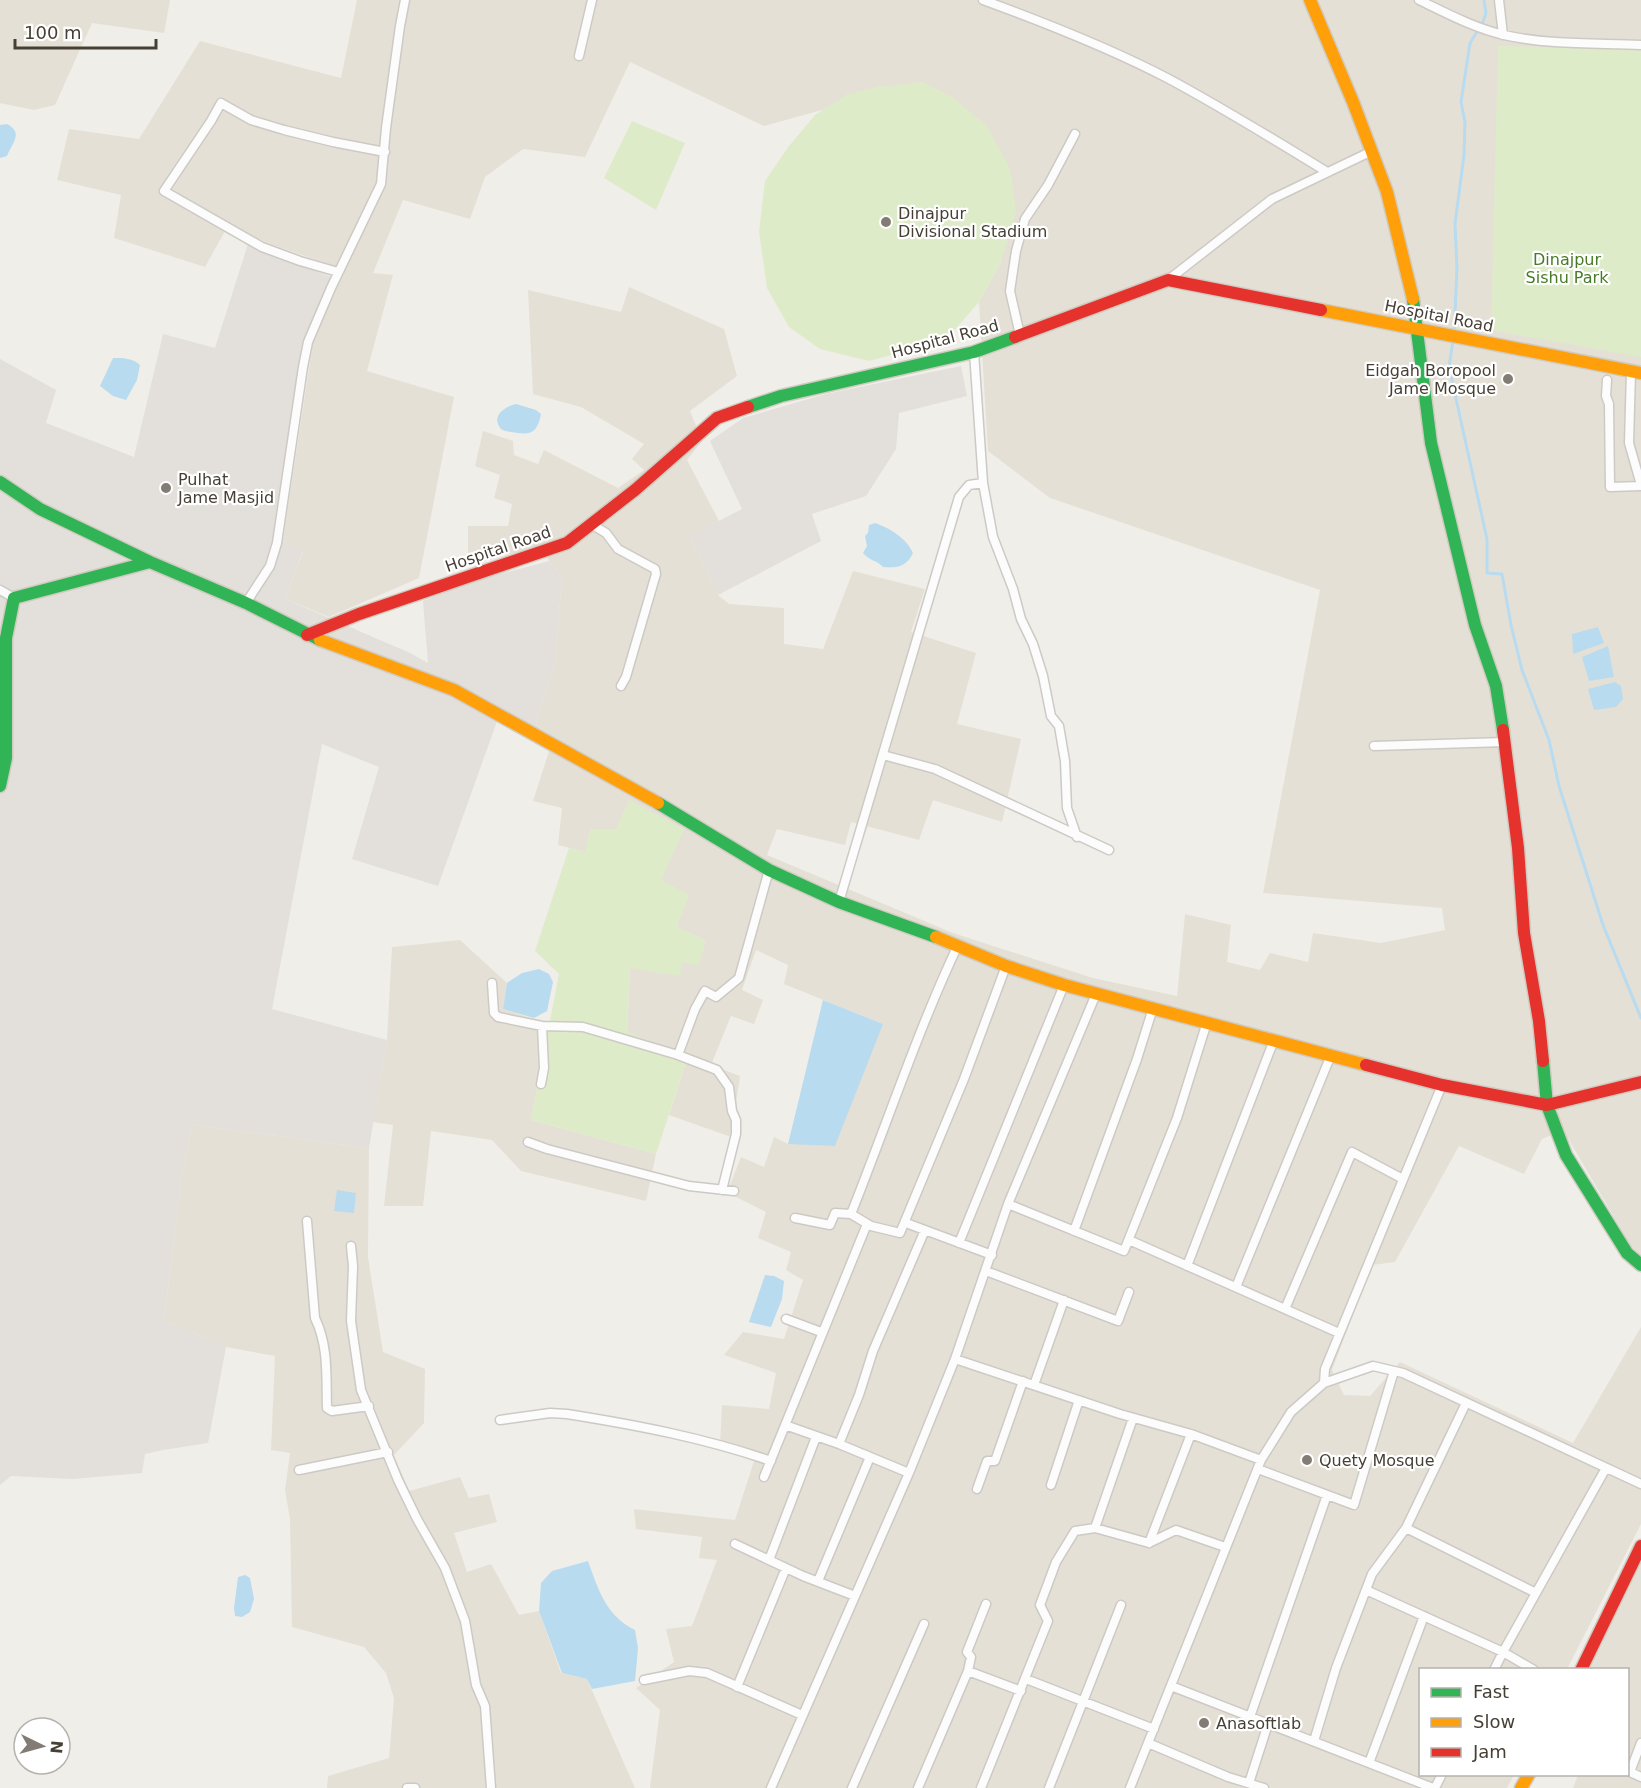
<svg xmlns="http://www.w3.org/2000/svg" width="1641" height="1788" viewBox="0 0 1641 1788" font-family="'DejaVu Sans',sans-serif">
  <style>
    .residential { fill: #e5e0d6 }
    .industrial { fill: #e3dfda }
    .green { fill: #deebc9 }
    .water { fill: #b8dbef }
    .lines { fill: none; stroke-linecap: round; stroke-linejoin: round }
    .stream { stroke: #b8dbef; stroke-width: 3 }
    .street-casing { stroke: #cdcac5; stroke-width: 11 }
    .fast-casing { stroke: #d0cbc0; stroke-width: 15 }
    .slow-casing { stroke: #d0cbc0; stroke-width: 15 }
    .jam-casing { stroke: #d0cbc0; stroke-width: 15 }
    .street { stroke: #fdfcfc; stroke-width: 8 }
    .fast { stroke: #30b455; stroke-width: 12 }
    .slow { stroke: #ff9f0a; stroke-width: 12 }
    .jam { stroke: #e5322d; stroke-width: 12 }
    .poi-dot { fill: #827c74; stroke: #fff; stroke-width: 2 }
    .labels { text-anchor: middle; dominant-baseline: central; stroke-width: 4.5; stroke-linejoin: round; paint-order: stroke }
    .poi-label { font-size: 16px; fill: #463f35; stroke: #fff; text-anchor: start }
    .park-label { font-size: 16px; fill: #497a27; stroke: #fff }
    .street-label { font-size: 16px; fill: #463f35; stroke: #fff }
  </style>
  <rect width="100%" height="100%" fill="#f0eee9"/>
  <path class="residential" d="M0,0H170L164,33L92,23L55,105L34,110L0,103Z
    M357,0H1641V1255L1631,1246L1563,1130L1542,1139L1524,1174L1459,1146L1395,1262L1372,1265L1332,1370L1344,1395L1370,1396L1400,1362L1573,1443L1641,1327V1524L1567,1669L1420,1670V1774L1514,1775L1507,1788H650L660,1710L636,1688L674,1662L666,1629L692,1626L717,1560L699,1558L702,1537L636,1529L634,1509L735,1520L755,1458L720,1445L722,1405L769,1409L776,1373L724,1355L743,1332L784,1339L803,1280L786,1270L791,1252L758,1238L766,1212L734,1196L730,1185L741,1157L764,1167L774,1137L788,1144L883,1024L784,984L788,965L756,950L742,990L763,1000L754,1024L731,1016L711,1065L740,1076L731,1137L669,1115L688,1056L627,1033L630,968L682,962L706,941L677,927L661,880L616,829L585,852L558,845L562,808L533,801L553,739L535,728L555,662L562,578L549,561L542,545L468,566V526H508L512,504L494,498L500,475L475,466L483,431L513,441L514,455L538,464L544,450L618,488L644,470L632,459L644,444L581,407L533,394L528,290L621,312L629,287L724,329L737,376L690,411L702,441L687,460L719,521L690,536L718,595L729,604L784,608V644L823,649L853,571L925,589L911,632L976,653L957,724L1021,739L1002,822L933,800L919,840L851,822L845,845L777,829L767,855L953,933L1093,978L1177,996L1185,914L1231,925L1227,962L1260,970L1270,953L1308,962L1313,933L1381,943L1445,930L1442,908L1263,893L1320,590L1050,498L988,451L979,302L1001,262L923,82L764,126L630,62L585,157L523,149L485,177L470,219L403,200L373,273L393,275L367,371L454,397L419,578L329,617L285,599L303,551L283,540L313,342L345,270L265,242L229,224L205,267L114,238L121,195L57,180L69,129L139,139L200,41L341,78Z
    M460,940L507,983L503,1009L550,1024L531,1120L656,1154L646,1201L521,1171L492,1140L431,1131L423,1206H384L393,1125L373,1122L387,1040L392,947Z
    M192,1125L369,1148L368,1257L383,1352L425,1369L424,1423L394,1455L409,1491L460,1477L469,1498L489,1494L497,1522L454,1533L467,1572L491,1564L519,1615L539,1611L561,1673L587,1679L635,1788H327L328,1776L389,1758L394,1698L386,1673L364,1647L292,1627L290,1519L285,1490L290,1453L271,1450L275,1356L226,1347L164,1321L181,1180Z
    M1641,1563V1788H1573L1578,1775L1628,1774V1670L1590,1669Z"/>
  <path class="industrial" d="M248,244L331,277L304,343L298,371L273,535L303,550L285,599L410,653L428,663L423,601L467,583L549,561L562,578L555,662L535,728L500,713L438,886L352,859L379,767L322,744L272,1009L387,1040L369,1148L192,1125L181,1180L164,1321L226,1347L208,1443L163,1450L145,1454L142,1473L72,1479L11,1476L0,1485V359L56,390L46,423L134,457L163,334L215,348Z
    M961,366L967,396L899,413L896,449L866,496L812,514L821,541L718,595L690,536L742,509L710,441L743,418L826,394Z"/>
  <path class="green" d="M1498,46L1641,49V357L1491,330Z
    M923,82L952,97L987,126L1010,169L1016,212L1001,262L979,302L952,333L906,351L869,361L820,349L789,327L767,288L759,232L765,181L789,146L815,115L848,94L878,87Z
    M632,121L685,143L656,210L604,178Z
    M629,800L684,829L661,880L689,895L677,927L706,941L699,965L682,962L680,976L630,968L627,1032L688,1056L656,1154L531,1120L559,974L535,951L569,848L585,852L590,829H616Z"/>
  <path class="water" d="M7,124C24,133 12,143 7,156L0,158V125Z
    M113,358C123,358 133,358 140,365L137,380L126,400L113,396L100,386Z
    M516,404L536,410L541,414C537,435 529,435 511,432C506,431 501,431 499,426C492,414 507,406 516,404Z
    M875,523C890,528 907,539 913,553C906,567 898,568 883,567C877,560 869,561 863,553L867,546L865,536L868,533L869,525Z
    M1598,627L1604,643L1573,654L1572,634Z
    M1608,646L1614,677L1589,681L1582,657Z
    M1615,682L1621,686L1623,699L1616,707L1594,710L1588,689Z
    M539,969L549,974L553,982L547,1011L534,1018L503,1009L507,983L522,973Z
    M823,1000L883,1024L835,1146L788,1144Z
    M337,1190L356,1193L354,1213L334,1211Z
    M765,1275L774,1276L784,1281L782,1299L771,1327L749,1322Z
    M588,1561C598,1589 606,1616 635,1630L638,1648L635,1681L592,1689L587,1679L562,1673L539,1611L541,1583L552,1571Z
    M245,1575L250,1578L254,1599L250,1612L242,1617L235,1616L234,1608L238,1577Z"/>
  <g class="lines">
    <path class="stream" d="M1454,334L1457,268L1455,224L1464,155L1465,122L1461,102L1470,43L1483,22L1486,13L1484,0
      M1453,341L1449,367L1487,539V573L1502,574L1511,625L1522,670L1549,740L1559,786L1603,925L1641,1018"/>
    <g class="street-casing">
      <path id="street" d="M983,0C1046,23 1110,48 1169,79C1223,108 1275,140 1327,172
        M1419,0C1446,13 1474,28 1504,35C1549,45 1595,43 1641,45
        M1499,0L1503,35
        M579,56L592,0
        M338,272L300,261L262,247L164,191L211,121L221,103L251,120L284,130L333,142L385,152
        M1168,280L1272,199L1372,151
        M1020,335L1010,291L1016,251L1025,219L1048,185L1075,134
        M974,352L983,483L993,537L1013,589L1021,619L1033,644L1043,676L1051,716L1059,726L1065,761L1067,808L1077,837
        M1631,371L1629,443L1641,485
        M1607,380L1606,396L1609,404L1610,487L1641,486
        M591,524L606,533L618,549L655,569L656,574L626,677L621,686
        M0,590L14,598
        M246,603L270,566L277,543L303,367L308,342L331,288L381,184L386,128L400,26L405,0
        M1374,746L1505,742
        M883,755L935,769L1109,850
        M839,902L959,497L969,485L983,483
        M492,983L494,1013L498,1017L542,1026L583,1027L678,1055L717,1070L729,1087L732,1111L736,1120V1134L722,1190
        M1096,994L1008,1204L955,1359L1120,1414L1191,1434L1261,1460
        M678,1055L695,1009L705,991L716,997L739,978L769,870
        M541,1084L544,1068L542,1026
        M1442,1085L1325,1369L1324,1383L1373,1366L1403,1373L1641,1484
        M528,1142L547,1149L689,1186L734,1191
        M1008,1204L1124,1251L1177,1118L1207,1022
        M851,1214C887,1124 917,1032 958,945
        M795,1218L830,1225L835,1213L851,1214L871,1226L900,1233L964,1079L1006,966
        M307,1221L315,1318C329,1347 326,1378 327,1408L332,1411L369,1406
        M906,1223L992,1255
        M1074,1231L1137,1059L1153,1008
        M1129,1240L1339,1333
        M959,1243L1064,985
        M351,1246L353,1266L351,1321L361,1390L398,1480L417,1519L445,1568L465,1621L476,1685L485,1706L491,1788
        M1187,1266L1274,1040
        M986,1271L1118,1321L1129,1292
        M1236,1287L1331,1055
        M1285,1309L1352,1152L1403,1179
        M786,1319L821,1332
        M1034,1385L1064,1300
        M500,1420L550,1413L567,1414C636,1425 705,1438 771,1461
        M785,1425L839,1444L909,1473
        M839,1444L859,1395L873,1351L925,1230
        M1258,1469L1354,1505L1394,1371
        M299,1470L388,1452
        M764,1477L867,1224
        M1051,1485L1079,1400
        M977,1489L987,1461H995L1023,1381
        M1095,1528L1133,1418
        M1406,1528L1536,1593
        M1149,1543L1191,1434
        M735,1544L803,1576L855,1596
        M769,1560L816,1437
        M818,1581L870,1457
        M1366,1590L1503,1652L1494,1670
        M1534,1670L1503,1652L1606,1468
        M968,1671L1021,1691
        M1026,1679L1154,1729
        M644,1680L689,1671L707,1673L802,1715
        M1171,1686L1433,1788
        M737,1687L786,1568
        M1250,1717L1327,1495
        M1314,1741L1336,1668L1372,1574L1406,1528L1466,1403
        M1148,1743L1228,1777L1264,1788
        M1369,1763L1424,1616
        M1628,1771L1641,1777
        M1630,1772L1641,1743
        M1249,1783L1268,1724
        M407,1788H415
        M771,1788L909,1473L955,1359
        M852,1788L924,1624
        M918,1788L968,1671L971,1657L967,1652L986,1604
        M981,1788L1048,1621L1040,1605L1056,1562L1075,1531L1095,1528L1149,1543L1176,1530L1225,1547
        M1049,1788L1121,1605
        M1130,1788L1261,1460L1291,1412L1324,1383
        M1435,1788L1442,1774"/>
    </g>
    <g class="fast-casing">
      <path id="fast" d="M1413,299L1431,443L1475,625L1496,686L1503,730
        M748,407L781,396L974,352L1015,337
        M0,482L40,509L150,562L246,603L320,640
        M0,786L6,758V638L14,598L150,562
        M658,803L769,870L839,902L936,937
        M1543,1061L1547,1105L1566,1155L1627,1253L1641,1265"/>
    </g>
    <g class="slow-casing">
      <path id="slow" d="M1310,0L1353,102L1387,192L1413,299
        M1321,310L1641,373
        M320,640L454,690L658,803
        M936,937L1006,966L1064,985L1366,1065
        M1521,1788L1529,1774"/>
    </g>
    <g class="jam-casing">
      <path id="jam" d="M1015,337L1168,280L1321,310
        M307,635L359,614L567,543L635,490L717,418L748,407
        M1503,730L1518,848L1524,933L1539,1021L1543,1061
        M1366,1065L1442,1085L1547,1105L1641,1082
        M1581,1670L1641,1546"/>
    </g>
    <use href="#street" class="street"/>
    <use href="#fast" class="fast"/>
    <use href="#slow" class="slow"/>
    <use href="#jam" class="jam"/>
  </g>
  <g class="poi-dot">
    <circle cx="886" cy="222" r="6"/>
    <circle cx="1508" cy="379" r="6"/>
    <circle cx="166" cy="488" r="6"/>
    <circle cx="1307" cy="1460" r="6"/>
    <circle cx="1204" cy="1723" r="6"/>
  </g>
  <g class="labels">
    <g class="poi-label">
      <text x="898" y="213">Dinajpur<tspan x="898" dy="18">Divisional Stadium</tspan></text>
      <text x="1496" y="370" text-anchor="end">Eidgah Boropool<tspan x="1496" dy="18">Jame Mosque</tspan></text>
      <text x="178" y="479">Pulhat<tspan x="178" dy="18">Jame Masjid</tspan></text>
      <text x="1319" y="1460">Quety Mosque</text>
      <text x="1216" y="1723">Anasoftlab</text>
    </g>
    <g class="park-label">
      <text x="1567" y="259">Dinajpur<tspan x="1567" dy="18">Sishu Park</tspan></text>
    </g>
    <g class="street-label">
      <text transform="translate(1439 316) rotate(11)">Hospital Road</text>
      <text transform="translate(945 339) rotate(-15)">Hospital Road</text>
      <text transform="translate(498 549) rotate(-19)">Hospital Road</text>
    </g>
  </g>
  <rect x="1419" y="1668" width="210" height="108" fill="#ffffff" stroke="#b5b2ae" stroke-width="1.5"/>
  <rect x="1431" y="1688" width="30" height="9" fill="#30b455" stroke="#b5b2ae" stroke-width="1.5"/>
  <text x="1473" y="1698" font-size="18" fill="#463f35">Fast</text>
  <rect x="1431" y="1718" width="30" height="9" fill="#ff9f0a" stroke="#b5b2ae" stroke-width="1.5"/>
  <text x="1473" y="1728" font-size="18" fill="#463f35">Slow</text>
  <rect x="1431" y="1748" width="30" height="9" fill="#e5322d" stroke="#b5b2ae" stroke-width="1.5"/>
  <text x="1473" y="1758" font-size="18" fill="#463f35">Jam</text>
  <g transform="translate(42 1746) rotate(95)"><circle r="28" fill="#ffffff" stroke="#b5b2ae" stroke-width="1.5"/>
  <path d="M0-4.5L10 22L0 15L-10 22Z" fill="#827c74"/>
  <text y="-9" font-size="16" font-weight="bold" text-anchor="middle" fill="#463f35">N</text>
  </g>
  <path d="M15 39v9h141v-9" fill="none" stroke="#463f35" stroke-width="3"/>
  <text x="24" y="39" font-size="18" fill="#463f35" stroke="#ffffff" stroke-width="4.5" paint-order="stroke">100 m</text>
</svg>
